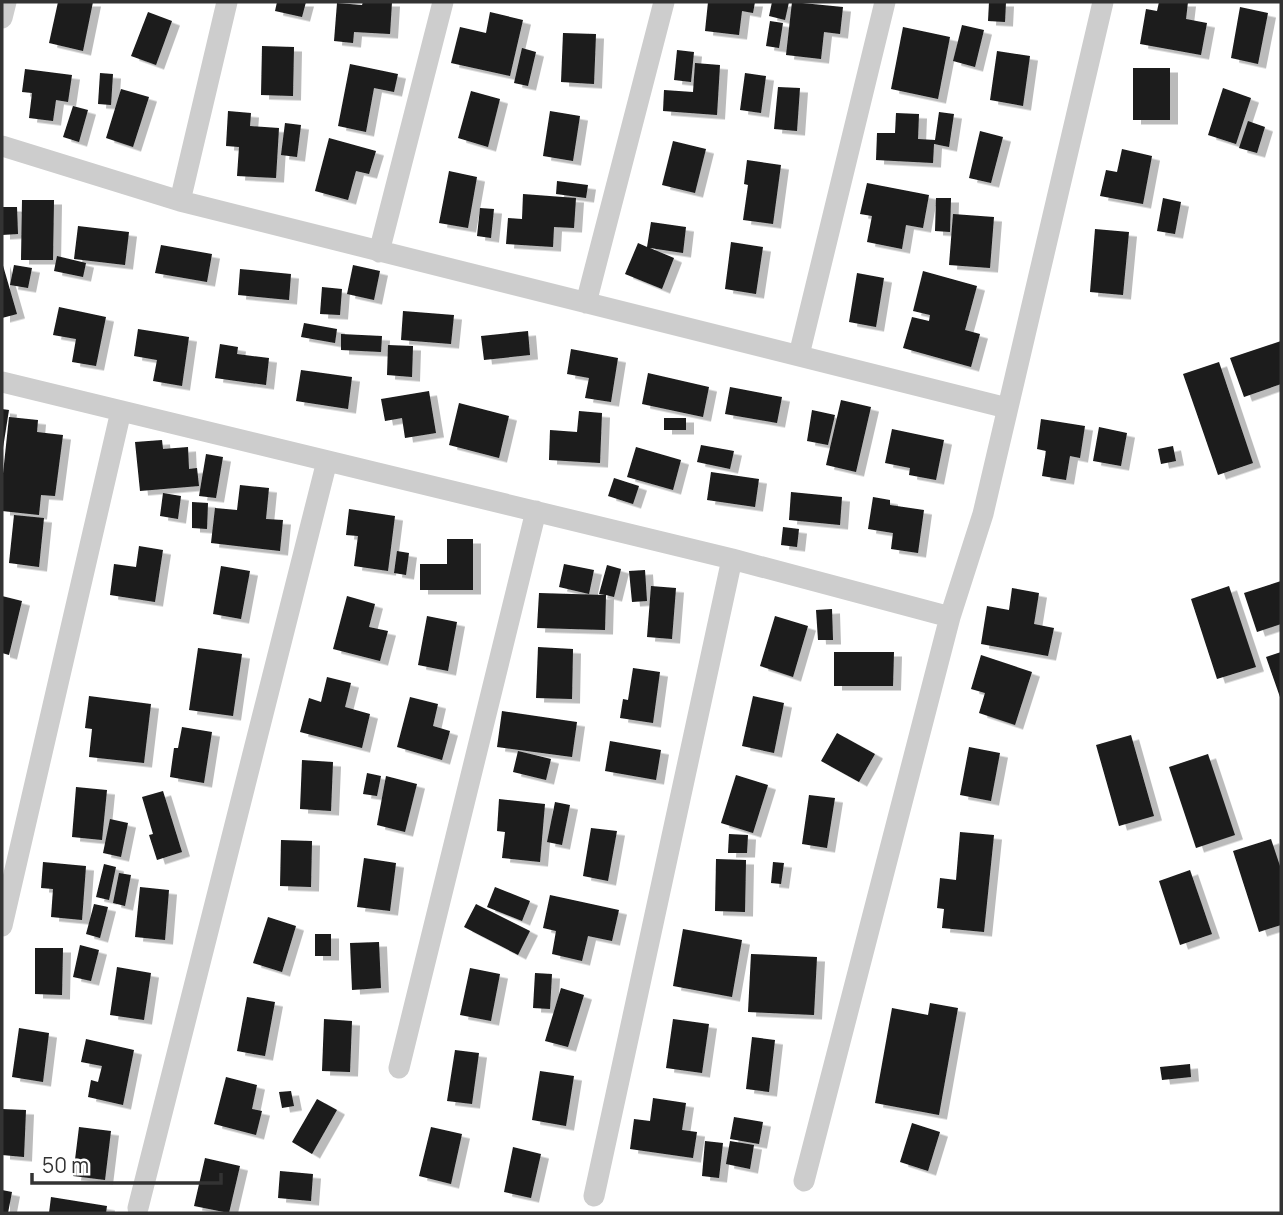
<svg xmlns="http://www.w3.org/2000/svg" width="1283" height="1215" viewBox="0 0 1283 1215" font-family="Manrope,sans-serif">
  <style>
    .building { fill: #1a1a1a; filter: url(#shadow) }
    .lines { fill: none; stroke-linecap: round; stroke-linejoin: round }
    .minor { stroke: #cdcdcd; stroke-width: 21 }
  </style>
  <defs>
    <filter id="shadow"><feDropShadow dx="8" dy="4.5" stdDeviation="0" flood-color="#0004"/></filter>
  </defs>
  <rect width="100%" height="100%" fill="#fff"/>
  <path class="building" d="M58,2H93L83,51L49,43Z
    M277,2H306L302,17L275,11Z
    M363,2H392L390,34L354,32L353,43L334,41L337,3L362,5Z
    M708,2H755L753,13L742,11L739,35L705,31Z
    M772,2H789L785,20L769,16Z
    M792,2L843,7L840,34L824,32L821,59L786,55Z
    M989,2H1006L1005,22L988,21Z
    M1159,2H1188L1186,19L1207,23L1201,55L1140,44L1146,9L1157,11Z
    M1240,7L1268,13L1258,64L1231,58Z
    M148,12L172,21L156,65L131,56Z
    M490,12L523,20L510,76L451,63L460,27L486,33Z
    M770,21L783,23L779,48L766,46Z
    M962,25L984,30L975,67L953,61Z
    M903,27L950,37L938,99L891,89Z
    M563,33L596,34L594,84L561,82Z
    M262,46L294,47L293,96L261,95Z
    M522,48L536,52L528,86L514,83Z
    M677,50L694,52L691,82L674,80Z
    M997,51L1030,56L1023,106L990,100Z
    M695,63L720,65L717,115L663,111L664,90L693,92Z
    M350,64L398,74L394,92L374,88L366,132L338,126Z
    M1133,68H1170V120H1133Z
    M25,69L72,75L68,102L56,100L53,121L29,118L32,93L22,92Z
    M100,73L113,74L111,105L98,104Z
    M745,73L766,76L761,113L740,110Z
    M778,87L800,88L797,131L774,129Z
    M1223,88L1251,98L1236,144L1208,135Z
    M121,89L149,97L133,147L106,138Z
    M471,91L500,99L488,147L458,138Z
    M73,106L88,110L79,142L63,137Z
    M228,111L251,113L250,126L279,128L276,178L237,176L239,147L226,146Z
    M550,111L580,116L573,161L543,156Z
    M939,112L954,114L949,147L934,144L933,163L876,160L877,133H895L896,113L919,114L918,139L935,140Z
    M1248,121L1265,127L1257,153L1239,148Z
    M285,123L301,125L297,157L281,155Z
    M980,131L1003,137L991,183L969,178Z
    M329,138L376,151L369,174L356,171L348,200L315,191Z
    M673,141L706,149L695,193L662,185Z
    M1122,149L1152,156L1143,204L1100,196L1106,170L1117,172Z
    M747,160L781,165L773,224L743,220L748,185L744,184Z
    M449,171L477,177L468,228L439,223Z
    M557,181L588,185L586,198L556,194Z
    M867,183L929,195L923,228L906,225L902,249L867,242L872,216L860,214Z
    M523,194L576,198L574,228L554,227L553,247L506,244L508,218L522,219Z
    M936,198H951L950,232L935,231Z
    M1163,198L1181,202L1175,234L1157,231Z
    M22,200H54L53,260H21Z
    M2,207H17L18,234L2,235Z
    M480,208L494,209L491,238L477,236Z
    M953,214L994,217L990,268L949,265Z
    M651,222L686,227L683,253L650,248L674,258L662,289L625,274L638,243L647,247Z
    M78,226L129,232L125,265L74,259Z
    M1095,229L1129,232L1123,295L1090,292Z
    M731,242L763,247L756,294L725,289Z
    M161,245L212,254L207,282L155,273Z
    M57,256L86,263L83,277L54,271Z
    M2,262L17,314L2,318Z
    M14,265L32,268L28,288L10,285Z
    M353,265L380,271L374,300L347,294Z
    M240,269L291,274L289,300L238,295Z
    M923,271L977,286L965,330L980,334L971,367L903,348L912,317L929,321L930,315L913,311Z
    M857,273L884,278L876,327L849,322Z
    M322,287L342,289L340,315L320,314Z
    M59,307L106,317L96,366L72,362L76,339L53,335Z
    M403,311L454,315L451,344L401,340Z
    M304,323L337,329L335,343L301,337Z
    M138,329L189,337L182,386L153,381L157,360L134,356Z
    M528,331L530,355L484,360L481,336Z
    M341,334L382,336L381,352L341,350Z
    M1281,341V384L1244,397L1230,358Z
    M220,344L238,347L237,354L269,358L266,385L215,378Z
    M388,345L413,346L412,377L387,375Z
    M571,349L618,358L611,402L585,398L589,378L567,374Z
    M1219,362L1253,463L1218,475L1183,374Z
    M301,370L352,377L348,409L296,401Z
    M648,373L709,387L703,417L642,404Z
    M730,387L782,397L777,423L725,414Z
    M429,391L436,433L405,438L402,418L385,421L381,399Z
    M841,400L871,407L856,472L826,465Z
    M459,403L509,416L499,458L449,445Z
    M2,409L9,410L3,448H2Z
    M812,410L835,415L828,445L807,441Z
    M579,411L602,413L600,463L549,460L550,430L577,432Z
    M9,417L38,420L37,432L63,435L55,496L41,495L39,515L2,511V483Z
    M664,418H686V430H664Z
    M1041,419L1085,426L1080,458L1070,456L1066,480L1042,476L1046,451L1037,449Z
    M1099,427L1127,433L1121,466L1093,461Z
    M892,429L944,440L936,480L909,475L910,468L885,463Z
    M162,440L163,449L188,447L189,469L197,468L199,486L140,491L135,442Z
    M701,445L734,451L730,469L697,462Z
    M1173,446L1176,461L1161,464L1158,449Z
    M636,447L681,460L673,490L627,477Z
    M206,454L223,457L216,498L199,496Z
    M711,472L759,479L755,507L707,500Z
    M614,478L639,486L633,504L608,496Z
    M240,485L269,488L266,519L283,520L280,551L211,543L215,508L237,510Z
    M791,492L842,497L840,525L789,520Z
    M163,493L181,496L178,519L160,516Z
    M873,497L890,500V505L924,510L918,553L891,549L893,533L868,529Z
    M192,502L208,503L207,529L192,528Z
    M349,509L395,516L388,571L354,566L358,536L346,535Z
    M14,515L44,518L39,567L9,563Z
    M783,527L799,529L797,547L781,545Z
    M447,539H473V590H420V564H447Z
    M139,546L163,550L155,602L110,595L114,564L136,567Z
    M397,551L409,553L406,575L394,573Z
    M564,564L594,570L589,594L559,587Z
    M607,565L621,569L614,597L606,595L605,630L537,628L539,593L605,595L599,594Z
    M221,566L250,571L241,619L213,614Z
    M645,570L647,601L632,602L629,571Z
    M1281,581V624L1257,632L1244,593Z
    M651,586L676,588L672,639L647,637Z
    M1229,586L1256,667L1217,679L1191,599Z
    M1012,588L1039,593L1034,624L1054,628L1048,656L981,644L987,606L1009,610Z
    M2,596L22,601L9,655L2,653Z
    M347,596L375,604L369,627L388,631L380,661L333,649Z
    M832,609L833,640H818L816,610Z
    M427,616L457,622L448,671L418,665Z
    M775,616L808,626L793,677L760,666Z
    M538,647L573,649L572,699L536,698Z
    M198,648L242,654L233,716L189,710Z
    M834,652H894L893,686H834Z
    M1281,652V700L1266,657Z
    M981,655L1032,672L1015,725L979,713L985,693L971,689Z
    M633,668L660,672L653,723L620,718L623,699L628,700Z
    M327,677L351,683L345,707L370,714L362,748L300,732L309,698L321,702Z
    M89,696L151,704L144,763L89,757L92,729L85,728Z
    M753,696L784,703L774,753L742,746Z
    M410,697L438,704L433,726L450,731L442,760L397,747Z
    M502,711L577,722L572,757L497,747Z
    M182,727L212,732L204,783L170,777L174,748H178Z
    M837,733L875,754L859,782L821,761Z
    M1131,735L1154,816L1119,826L1096,745Z
    M610,741L661,750L656,780L605,771Z
    M969,747L1000,753L991,801L960,795Z
    M518,751L551,759L546,780L513,772Z
    M1208,754L1235,835L1196,848L1169,767Z
    M302,760L333,762L331,811L300,809Z
    M367,773L381,776L377,796L363,794Z
    M736,775L768,785L753,833L721,823Z
    M386,776L417,784L405,832L377,825Z
    M76,787L107,790L102,840L72,837Z
    M163,791L182,852L157,860L149,835L153,834L142,797Z
    M809,795L835,798L827,848L802,844Z
    M499,799L545,804L540,862L502,858L505,832L497,831Z
    M555,802L570,805L562,845L547,842Z
    M110,819L128,823L121,857L103,853Z
    M591,828L617,831L608,881L583,876Z
    M960,832L994,835L984,932L942,928L944,909L937,908L940,878L956,880Z
    M729,834L748,835L747,853H728Z
    M1271,839L1281,869V925L1259,932L1233,851Z
    M281,840L312,841L311,887L280,886Z
    M364,858L396,863L390,911L357,907Z
    M716,859L746,860L745,912L715,911Z
    M43,862L86,866L82,920L51,917L53,889L41,888Z
    M773,862L784,863L781,884L771,883Z
    M104,864L116,867L109,900L96,897Z
    M1190,870L1212,934L1180,945L1159,881Z
    M119,873L131,875L125,906L113,903Z
    M140,887L169,890L165,940L135,937Z
    M495,887L530,901L522,921L487,907Z
    M550,895L619,910L612,941L588,936L582,961L552,954L556,931L543,928Z
    M94,904L108,907L100,938L86,934Z
    M476,904L530,931L518,955L464,927Z
    M268,917L296,926L282,972L253,963Z
    M683,929L742,940L732,997L673,986Z
    M315,934H331V956H315Z
    M379,942L381,988L352,990L350,943Z
    M80,945L99,950L91,981L73,977Z
    M35,948H63L62,995L35,994Z
    M751,954L817,957L814,1015L748,1012Z
    M117,967L151,973L144,1020L110,1015Z
    M470,968L500,974L491,1021L460,1015Z
    M535,973L552,974L550,1009L533,1008Z
    M561,988L584,995L568,1047L545,1041Z
    M247,997L275,1002L265,1056L237,1051Z
    M930,1003L958,1008L939,1115L875,1103L892,1008L928,1015Z
    M324,1019L352,1021L350,1072L322,1071Z
    M673,1019L709,1024L702,1073L666,1068Z
    M19,1028L49,1033L43,1082L12,1077Z
    M752,1037L775,1040L769,1092L746,1089Z
    M86,1039L134,1050L123,1105L88,1097L91,1080L98,1082L102,1066L81,1062Z
    M455,1050L479,1053L472,1104L447,1101Z
    M1190,1064L1191,1077L1162,1080L1160,1067Z
    M540,1071L574,1076L566,1126L532,1120Z
    M226,1077L257,1085L252,1109L262,1111L256,1135L214,1124Z
    M291,1091L294,1106L282,1108L279,1092Z
    M653,1098L686,1103L682,1130L697,1132L693,1158L630,1149L634,1119L650,1121Z
    M317,1099L337,1110L312,1154L292,1142Z
    M2,1109L26,1110L24,1157L2,1155Z
    M734,1117L763,1122L759,1144L730,1139Z
    M912,1123L940,1132L928,1171L900,1162Z
    M79,1127L111,1131L105,1180L73,1176Z
    M431,1127L462,1134L451,1184L419,1176Z
    M705,1141L723,1143L719,1178L702,1176Z
    M730,1141L754,1145L750,1169L726,1164Z
    M513,1147L541,1154L531,1198L504,1192Z
    M205,1158L240,1166L229,1213L194,1206Z
    M280,1171L313,1174L311,1201L278,1198Z
    M2,1190L12,1192L8,1213H2Z
    M51,1197L107,1206L106,1213H49Z"/>
  <g class="lines">
    <path class="minor" d="M2,18L6,2
      M2,146L180,201L1007,408
      M180,201L227,2
      M379,252L443,2
      M586,303L664,2
      M799,355L885,2
      M2,382L732,559L950,617
      M2,926L121,411
      M399,1068L536,511
      M804,1181L950,617L983,514L1103,2
      M594,1196L732,559
      M138,1208L327,461"/>
  </g>
  <rect width="1283" height="1215" fill="none" stroke="#333333" stroke-width="7"/>
  <path d="M32 1173v10h189v-10" fill="none" stroke="#333333" stroke-width="3.5"/>
  <text x="42" y="1173" font-size="21" fill="#333333" stroke="#ffffff" stroke-width="5" paint-order="stroke">50 m</text>
</svg>
